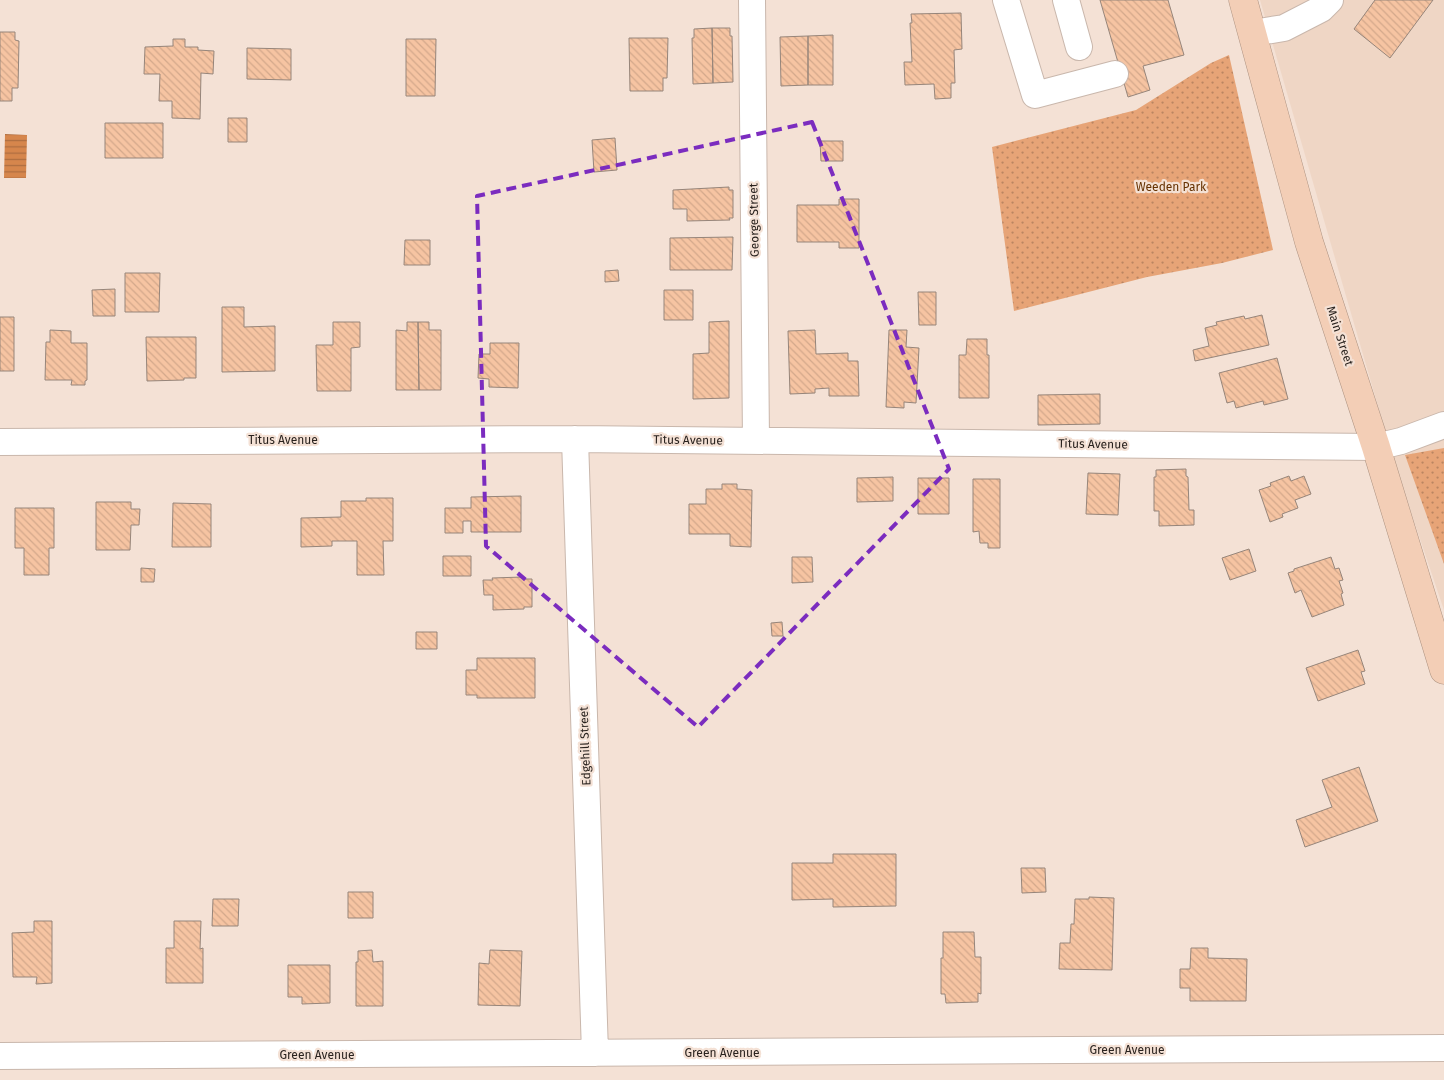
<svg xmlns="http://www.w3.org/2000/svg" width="1444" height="1080" viewBox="0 0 1444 1080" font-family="'Fira Sans',sans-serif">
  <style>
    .built { fill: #efd6c5 }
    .park { fill: url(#park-dots) }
    .water { fill: url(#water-rules) }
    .building { fill: url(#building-back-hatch); stroke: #96857a }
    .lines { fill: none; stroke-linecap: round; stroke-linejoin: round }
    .minor-casing { stroke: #c9b7ac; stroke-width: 28 }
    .highway-casing { stroke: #ac9281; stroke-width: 29 }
    .minor { stroke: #fff; stroke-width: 26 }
    .highway { stroke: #f3ceb6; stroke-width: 28 }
    .marked { fill: none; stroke: #7b2cbf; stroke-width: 4; stroke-dasharray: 10 6; stroke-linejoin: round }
    .labels { text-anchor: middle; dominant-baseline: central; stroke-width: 4.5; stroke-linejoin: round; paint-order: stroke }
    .park-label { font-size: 12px; fill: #663202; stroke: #f4e1d5 }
    .street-label { font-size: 12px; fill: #29221e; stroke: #f4e1d5 }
  </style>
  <defs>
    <pattern id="park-dots" width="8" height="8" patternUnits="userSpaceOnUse" patternTransform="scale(1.25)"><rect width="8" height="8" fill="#e7a477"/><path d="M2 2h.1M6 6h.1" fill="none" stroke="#bb8561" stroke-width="1.8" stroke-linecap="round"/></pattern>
    <pattern id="water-rules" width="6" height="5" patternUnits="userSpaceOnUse" patternTransform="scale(1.25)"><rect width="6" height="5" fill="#d6864c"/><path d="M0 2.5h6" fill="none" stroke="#ae6d3f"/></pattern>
    <pattern id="building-back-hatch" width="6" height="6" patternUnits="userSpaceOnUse" patternTransform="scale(1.25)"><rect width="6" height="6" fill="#f6c4a2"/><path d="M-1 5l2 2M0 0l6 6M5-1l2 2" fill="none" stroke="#d3a88b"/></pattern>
  </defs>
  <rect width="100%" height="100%" fill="#f4e1d5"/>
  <path class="built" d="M1260,0H1444V610L1396,468Z"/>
  <path class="park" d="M1229,55L1273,250L1222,263L1147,277L1014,311L992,147L1136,110L1211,63Z
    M1444,448V564L1405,455Z"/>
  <path class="water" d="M5,134L27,135L26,178H4Z"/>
  <path class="building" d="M1100,0H1168L1184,55L1143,66L1150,90L1128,97Z
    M1375,0H1433L1390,58L1354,29Z
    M961,13L962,49L954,50L955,83H951V98L935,99L934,84L905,85L904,62H912L910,23H912L911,14Z
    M712,28H730V36H732L733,82L713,83Z
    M712,28L713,83L693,84L692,38H694V29Z
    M0,32H15V40L19,41L18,88H12V101H0Z
    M833,35V85H808V36Z
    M808,36V85L781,86L780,37Z
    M629,38H668L667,78H663V91H630Z
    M173,39H185V47H198V50L214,51L213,74L201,73L200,119L172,118V101H159L160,74H144L145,47L173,46Z
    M406,39H436L435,96H406Z
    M247,48L291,49V80L247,79Z
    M228,118H247V142H228Z
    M105,123H163V158H105Z
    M615,138L617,170L594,172L592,140Z
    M820,141H843V161H821Z
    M729,187V190H733V218H729L730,220L687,221V209H673V190Z
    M839,199H859V248H839V242H797V205H839Z
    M733,237L732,270H670V238Z
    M405,240H430V265H404Z
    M618,270L619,281L605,282V271Z
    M125,273H160L159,312H125Z
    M115,289V316H93L92,290Z
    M664,290H693V320H664Z
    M918,292H936V325H919Z
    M222,307H244V327L275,326V371L222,372Z
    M1262,315L1269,345L1195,361L1193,350L1209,346L1205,328L1217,325L1216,322L1244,316L1245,319Z
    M0,317H14V371H0Z
    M729,321V398L693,399V354L709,353V322Z
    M333,322H360V347L351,348V391H317L316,345H333Z
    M407,322H418L419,390H396V330L407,331Z
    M418,322H429V330H441V390H419Z
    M50,330L71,331V343H87V380L85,381V385H71L72,380H45L46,342H50Z
    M815,330L816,354L848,353V361H858L859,396H829V388L815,389V393L790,394L788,331Z
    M889,330H907L906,347L919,348L916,403L904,402V408L886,407Z
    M146,337H196V378H184V380L147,381Z
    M967,339H987V355H989V398H959V355H966Z
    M490,343H519L518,388L489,387V379L478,378L479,354H490Z
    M1277,358L1288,399L1264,405L1263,401L1236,408L1234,401L1227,403L1219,373Z
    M1100,394V424L1038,425V395Z
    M1186,469V476L1188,477L1189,510H1194V525L1159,526V511H1154V477H1156V470Z
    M1088,473L1120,474L1118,515L1086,514Z
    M1289,476L1291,481L1304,476L1311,494L1295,500L1298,508L1282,514L1283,517L1270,522L1259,490L1271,486L1270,483Z
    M893,477V501L857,502V478Z
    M918,478H949V514H918Z
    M973,479H1000V548H988V543H980L979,531L973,532Z
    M722,484H737V489L752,490L751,547L730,546V534H689V504H706V489H722Z
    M521,496V532H471V521H463V533H445V508H471V497Z
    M366,498H393V541H383L384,575H357V541H332V546L301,547V518L341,517V501H366Z
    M96,502H131V509H140L139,525H131L130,550H96Z
    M173,503L211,504V547H172Z
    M15,508H54V548H49V575H24V548H15Z
    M1249,549L1256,571L1230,580L1222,558Z
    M443,556H471V576H443Z
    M792,557H812L813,582L792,583Z
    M1331,557L1335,569L1339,568L1343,580L1339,581L1343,593L1341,594L1344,605L1312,617L1301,590L1295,593L1288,573L1294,571V569Z
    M141,568L155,569L154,582H141Z
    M523,577V579H532V607H524V609L493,610V595H484L483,580H493L492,578Z
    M782,622L783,636H772L771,623Z
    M416,632H437V649H416Z
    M1358,650L1365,671L1361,672L1365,684L1318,701L1306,668Z
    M477,658H535V698H477V695H466V670H477Z
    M1359,767L1378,821L1305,847L1296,820L1332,807L1322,780Z
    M833,854H896V906L833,907V899L792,900V863H833Z
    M1021,868H1045L1046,892L1022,893Z
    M348,892H373V918H348Z
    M1089,897L1114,898L1112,970L1059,969L1060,943H1070L1071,924H1074L1075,899H1089Z
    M213,899H239L238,926H212Z
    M34,921H52V983L36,984L37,977H13L12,933L34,932Z
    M174,921H201L200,949L203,948V983H166V948H174Z
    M943,932H974L975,957H981V994L978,993V1002L946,1003L945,994H941V958H943Z
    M1191,948H1208V958L1247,959L1246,1001H1190V988H1180V969H1190Z
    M372,950L373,962L383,961V1006H356V962H358V951Z
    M490,950L522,951L520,1006L478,1005L479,963L489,964Z
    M288,965H330V1003L302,1004V997H288Z"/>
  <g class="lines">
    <g class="minor-casing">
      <path id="minor" d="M752,0L756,441
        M1006,0L1035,95L1115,74
        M1066,0L1079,47
        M1253,33L1284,28L1321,9L1330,0
        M575,439L595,1053
        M0,442L575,439L1376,447L1401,441L1444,425
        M0,1056L1444,1048"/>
    </g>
    <g class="highway-casing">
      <path id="highway" d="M1243,0L1309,242L1376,447L1444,670"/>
    </g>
    <use href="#minor" class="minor"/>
    <use href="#highway" class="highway"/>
  </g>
  <path class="marked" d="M812,122L949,469L698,727L486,546L477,196Z"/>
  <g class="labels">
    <g class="park-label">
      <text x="1171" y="187">Weeden Park</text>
    </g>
    <g class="street-label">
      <text transform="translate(754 220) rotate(-91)">George Street</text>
      <text transform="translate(1340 336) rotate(72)">Main Street</text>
      <text x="283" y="440">Titus Avenue</text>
      <text transform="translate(688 440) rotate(1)">Titus Avenue</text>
      <text transform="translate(1093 444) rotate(1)">Titus Avenue</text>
      <text transform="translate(585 746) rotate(-92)">Edgehill Street</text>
      <text x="1127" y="1050">Green Avenue</text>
      <text x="722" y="1053">Green Avenue</text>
      <text x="317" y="1055">Green Avenue</text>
    </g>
  </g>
</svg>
